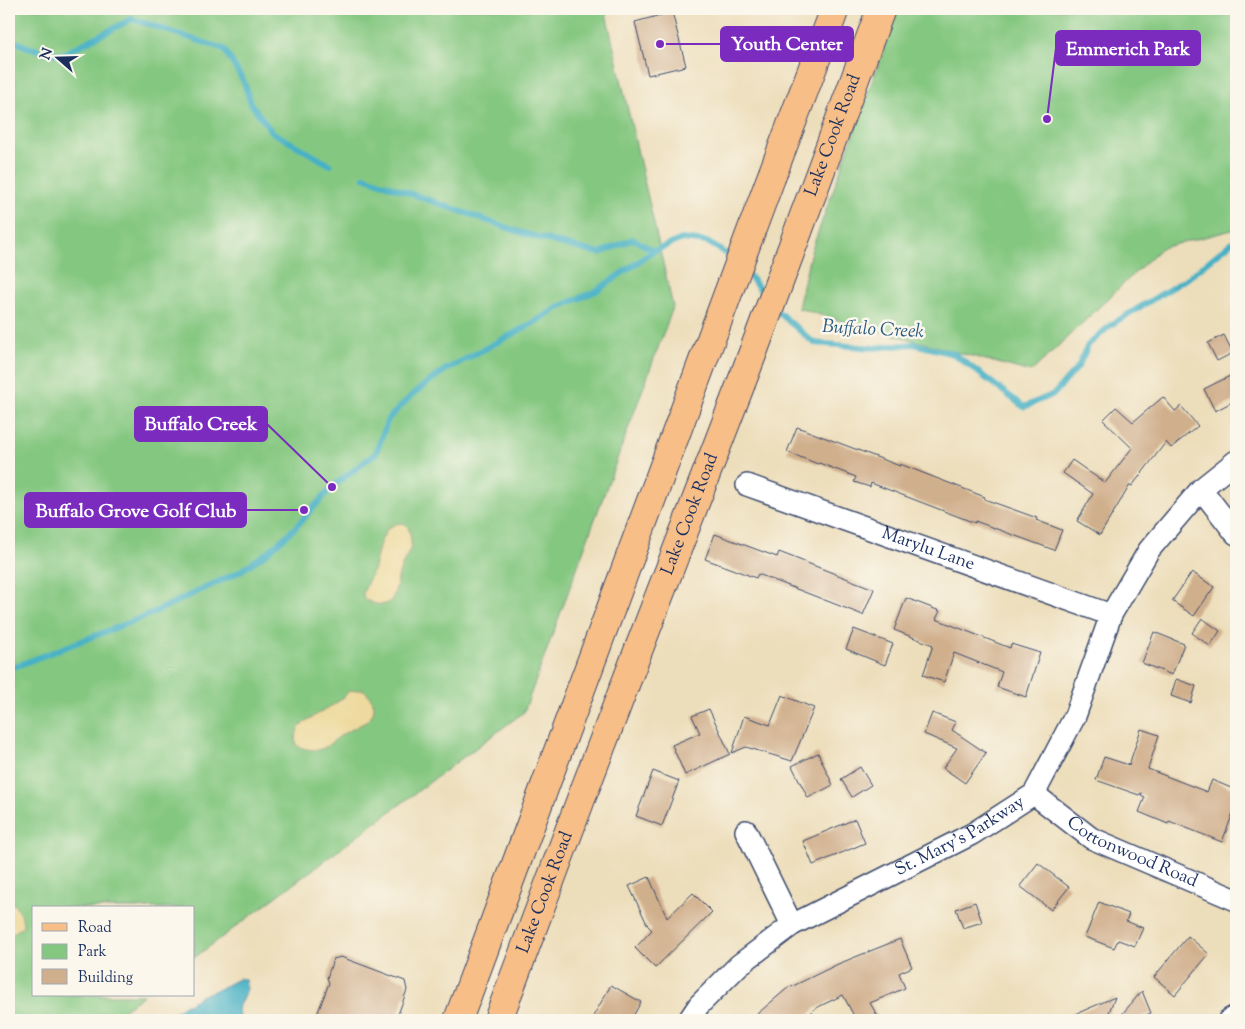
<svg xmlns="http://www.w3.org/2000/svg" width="1245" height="1029" viewBox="0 0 1245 1029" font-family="'Sorts Mill Goudy',serif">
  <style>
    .green { fill: #84c780; stroke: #507b6f }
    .sand { fill: #eeda9e; stroke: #84847e }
    .water { fill: #47b1c5; stroke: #317092 }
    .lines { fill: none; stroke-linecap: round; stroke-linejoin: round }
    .stream { stroke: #47b1c5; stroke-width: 6 }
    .building { fill: #d0af8c }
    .street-casing { stroke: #3a496c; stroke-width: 24 }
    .primary-casing { stroke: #3a496c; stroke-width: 30 }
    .street { stroke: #fff; stroke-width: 21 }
    .primary { stroke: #f7be88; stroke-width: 28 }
    .labels { text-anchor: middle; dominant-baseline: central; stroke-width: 5; stroke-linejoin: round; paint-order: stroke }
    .street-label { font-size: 18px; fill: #1b2f5e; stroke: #fbf7ec }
    .water-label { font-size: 19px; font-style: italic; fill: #2a5c82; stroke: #fbf7ec }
    .leader { fill: none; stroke: #7b2cbf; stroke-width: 2 }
    .callout-dot { fill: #7b2cbf; stroke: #fbf7ec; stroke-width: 2 }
    .callout { fill: #7b2cbf; stroke: #7b2cbf; stroke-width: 2 }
    .callout-label { font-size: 19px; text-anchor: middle; font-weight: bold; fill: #fff }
  </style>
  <rect width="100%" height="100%" fill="#fbf7ec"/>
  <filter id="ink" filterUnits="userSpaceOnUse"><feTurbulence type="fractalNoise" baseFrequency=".02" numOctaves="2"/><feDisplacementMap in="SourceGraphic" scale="10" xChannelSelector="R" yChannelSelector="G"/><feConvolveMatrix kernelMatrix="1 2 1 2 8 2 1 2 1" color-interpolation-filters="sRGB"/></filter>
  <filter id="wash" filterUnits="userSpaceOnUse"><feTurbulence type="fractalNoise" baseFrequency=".0096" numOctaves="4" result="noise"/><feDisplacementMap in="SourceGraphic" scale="20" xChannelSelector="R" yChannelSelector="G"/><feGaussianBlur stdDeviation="1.12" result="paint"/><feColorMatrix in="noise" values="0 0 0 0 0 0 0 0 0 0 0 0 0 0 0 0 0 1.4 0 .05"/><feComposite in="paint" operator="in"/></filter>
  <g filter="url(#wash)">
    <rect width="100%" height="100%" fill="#eddebb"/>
    <path class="green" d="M9,9H605L673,307L524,712L194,958V908H34V995H144L109,1020H9Z
      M898,9H1236V229L1161,248L1031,372L834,319L798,308L810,255Z"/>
    <path class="sand" d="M404,523L408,527C416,551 407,550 400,571C397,579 397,587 394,595C388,609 375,605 364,599L363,593L374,568L380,543L383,537L388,528L395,524Z
      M358,690H364C373,699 379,709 368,720C364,724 349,730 343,734C338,737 326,748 321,749C312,751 305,749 297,746L295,739L298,729L306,721L333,705L342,699L349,691Z
      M9,899C18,909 23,913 23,927L11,934H9Z"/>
    <path class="water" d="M240,978L245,980L247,989L239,1005L238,1011L240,1020H166L170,1015L176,1011L186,1004H189L200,996L219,989Z"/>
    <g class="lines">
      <path class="stream" d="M9,39L30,48L61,55L132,19L224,49L244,82L251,104L272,132L330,165
        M364,177L522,233L589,251L600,253L633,239L654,251
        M744,269L765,296
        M776,310L814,343L873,348L914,344L954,354L1024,407L1054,394L1078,367L1088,345L1112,324L1188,278L1236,239
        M9,669L146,616L239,572L268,552L295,528L332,487L376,453L388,419L414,393L445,370L535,322L559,307L596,291L654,251L682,239L707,242L734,258"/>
    </g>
    <g id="blocks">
      <path class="building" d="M672,12L686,66L648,75L635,22Z
        M1224,335L1233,353L1217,361L1208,343Z
        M1236,373V400L1215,411L1204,389Z
        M1163,397L1175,411L1181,406L1198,426L1171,448L1166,442L1132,486L1130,485L1100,535L1077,521L1093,494L1063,473L1072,460L1105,483L1132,448L1103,420L1116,407L1133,422Z
        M797,427L900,466V464L985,497L984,499L1037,518L1036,520L1062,530L1054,550L975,521V523L871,483L870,487L854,482L856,477L819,463L818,464L787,452Z
        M715,534L777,557L779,552L874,589L863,615L758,574L756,578L705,559Z
        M1192,572L1214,587L1194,616L1172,601Z
        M906,598L940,611L936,619L1010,648L1011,644L1040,653L1026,697L997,687L1002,672L954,653L944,682L923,675L933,645L894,630Z
        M1202,618L1220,631L1210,646L1192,633Z
        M854,629L893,644L885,665L846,649Z
        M1154,632L1184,644L1172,675L1142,663Z
        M1176,679L1196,686L1191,703L1171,696Z
        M782,695L814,708L792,761L746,747L732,753L744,716L770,725Z
        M709,709L730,754L685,775L672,745L700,733L692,716Z
        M932,713L956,722L952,730L986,753L965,783L943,768L957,748L924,734Z
        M1141,729L1159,735L1148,769L1207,792L1212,780L1236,790V805L1222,842L1169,821L1168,824L1139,812L1145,797L1141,795L1142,793H1141L1139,795L1096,780L1104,757L1129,765Z
        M818,753L833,785L808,798L792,766Z
        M860,767L871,785L852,797L841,779Z
        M653,771L679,781L662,826L636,816Z
        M855,819L865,843L813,865L803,841Z
        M1038,863L1069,887L1051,910L1020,886Z
        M649,877L667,918L693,893L712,912L655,968L635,948L652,930L648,926L629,886Z
        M975,902L982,922L963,928L956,909Z
        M1099,902L1129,914L1126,921L1143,928L1135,946L1118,940L1114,948L1085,937Z
        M1188,936L1209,954L1175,995L1154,977Z
        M900,939L912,967L899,973L905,988L870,1003L880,1020H856L843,995L816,1008L803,1020H750L790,986L791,987L838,964Z
        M341,957L405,981L407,990L396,1020H315L329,983L327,978L333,959Z
        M611,985L641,1002L631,1020H591Z
        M1142,991L1151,1013L1134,1020H1117Z
        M1115,997L1106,1020H1062Z"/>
    </g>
  </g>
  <g filter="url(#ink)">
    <use href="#blocks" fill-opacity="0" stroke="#3a496c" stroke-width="1"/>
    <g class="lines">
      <g class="street-casing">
        <g id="street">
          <path id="s1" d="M747,485L1111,615"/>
          <path d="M1201,489L1236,534"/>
          <path id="s2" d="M1034,794L1091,838L1236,900"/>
          <path d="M746,831L792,925"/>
          <path id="s3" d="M689,1020L699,1005L739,965L792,925L972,834L1034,794L1075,716L1111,615L1149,550L1201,489L1236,461"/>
          <path d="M1229,1020L1236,1016"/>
        </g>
      </g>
      <g class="primary-casing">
        <g id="primary">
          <path d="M458,1020L769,183L835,9"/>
          <path id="s4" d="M498,1020L581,799L752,355L881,9"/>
        </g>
      </g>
      <use href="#street" class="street"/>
      <use href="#primary" class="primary"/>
    </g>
  </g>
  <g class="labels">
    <g class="street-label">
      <text stroke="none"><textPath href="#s4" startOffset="946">Lake Cook Road</textPath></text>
      <text stroke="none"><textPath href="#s4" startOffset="541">Lake Cook Road</textPath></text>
      <text stroke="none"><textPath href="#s1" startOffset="192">Marylu Lane</textPath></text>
      <text stroke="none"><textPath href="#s3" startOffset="331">St. Mary's Parkway</textPath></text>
      <text stroke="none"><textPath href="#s2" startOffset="115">Cottonwood Road</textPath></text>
      <text stroke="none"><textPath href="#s4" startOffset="136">Lake Cook Road</textPath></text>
    </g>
    <g class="water-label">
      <text transform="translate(873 330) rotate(3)">Buffalo Creek</text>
    </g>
  </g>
  <path class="leader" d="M660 44L721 44M1047 119L1056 48M332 487L267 424M304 510L246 510"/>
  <g class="callout-dot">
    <circle cx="660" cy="44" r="5"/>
    <circle cx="1047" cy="119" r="5"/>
    <circle cx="332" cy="487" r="5"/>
    <circle cx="304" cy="510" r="5"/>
  </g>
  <g class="callout">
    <rect x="721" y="27" width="132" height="34" rx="5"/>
    <rect x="1056" y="31" width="144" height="34" rx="5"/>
    <rect x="135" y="407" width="132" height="34" rx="5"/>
    <rect x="25" y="493" width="221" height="34" rx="5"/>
  </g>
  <g class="callout-label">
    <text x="787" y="50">Youth Center</text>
    <text x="1128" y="55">Emmerich Park</text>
    <text x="201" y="430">Buffalo Creek</text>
    <text x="136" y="517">Buffalo Grove Golf Club</text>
  </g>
  <rect width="1245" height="1029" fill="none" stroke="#fbf7ec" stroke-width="30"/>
  <rect x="32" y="906" width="162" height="90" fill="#fbf7ec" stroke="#a1a7b3"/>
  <rect x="42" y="923" width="25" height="8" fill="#f7be88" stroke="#a1a7b3"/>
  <text x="78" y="932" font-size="15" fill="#1b2f5e">Road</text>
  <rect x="42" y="944" width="25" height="15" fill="#84c780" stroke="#a1a7b3"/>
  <text x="78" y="956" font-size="15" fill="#1b2f5e">Park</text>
  <rect x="42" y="969" width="25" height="15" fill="#d0af8c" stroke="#a1a7b3"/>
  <text x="78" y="982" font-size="15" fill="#1b2f5e">Building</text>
  <g transform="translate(58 58) rotate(290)" stroke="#fbf7ec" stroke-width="4" paint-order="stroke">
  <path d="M0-4L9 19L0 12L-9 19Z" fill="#1b2f5e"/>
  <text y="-8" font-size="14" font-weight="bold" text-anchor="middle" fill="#1b2f5e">N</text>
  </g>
</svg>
